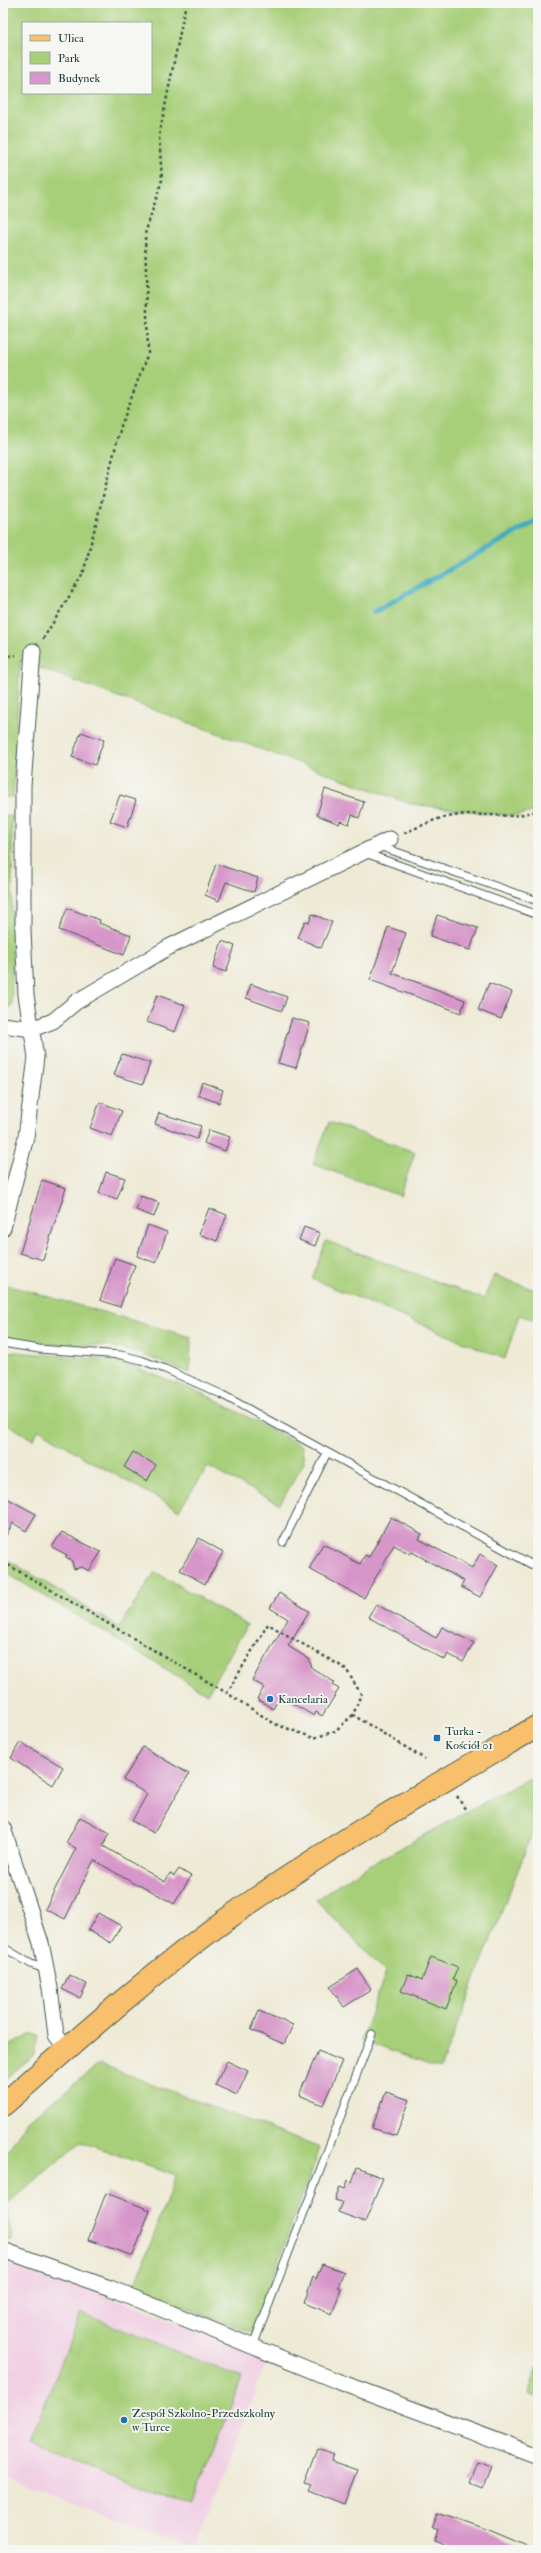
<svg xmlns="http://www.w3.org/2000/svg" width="541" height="2553" viewBox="0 0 541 2553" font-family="'IM FELL Double Pica',serif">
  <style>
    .built { fill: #f1d0e4 }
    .green { fill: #a7cf79; stroke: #638656; fill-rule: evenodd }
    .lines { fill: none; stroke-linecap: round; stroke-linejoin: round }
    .stream { stroke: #3eacbc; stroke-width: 5.5 }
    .building { fill: #d796c9 }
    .service-casing { stroke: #3e574c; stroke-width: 9 }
    .minor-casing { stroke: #3e574c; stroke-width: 17 }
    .primary-casing { stroke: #3e574c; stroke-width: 24 }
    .path { stroke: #3e574c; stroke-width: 2.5; stroke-dasharray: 3 3; stroke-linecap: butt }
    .service { stroke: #fff; stroke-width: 7 }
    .minor { stroke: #fff; stroke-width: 15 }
    .primary { stroke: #f8bf6c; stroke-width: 22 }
    .poi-dot { fill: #1f6fb2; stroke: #f6f6f2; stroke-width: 1.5 }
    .labels { text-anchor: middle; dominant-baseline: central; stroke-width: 3.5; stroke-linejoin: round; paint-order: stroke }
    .poi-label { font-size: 12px; fill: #1f3d34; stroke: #f6f6f2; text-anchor: start }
  </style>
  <rect width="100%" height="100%" fill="#f6f6f2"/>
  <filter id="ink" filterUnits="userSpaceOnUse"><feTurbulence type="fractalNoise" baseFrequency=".025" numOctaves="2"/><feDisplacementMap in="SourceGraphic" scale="8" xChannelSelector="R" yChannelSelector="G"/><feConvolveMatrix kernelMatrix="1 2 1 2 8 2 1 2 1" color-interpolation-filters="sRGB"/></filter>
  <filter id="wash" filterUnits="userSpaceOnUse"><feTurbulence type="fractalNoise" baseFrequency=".012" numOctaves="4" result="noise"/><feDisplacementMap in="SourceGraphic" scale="16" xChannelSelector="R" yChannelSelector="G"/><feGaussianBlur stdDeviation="0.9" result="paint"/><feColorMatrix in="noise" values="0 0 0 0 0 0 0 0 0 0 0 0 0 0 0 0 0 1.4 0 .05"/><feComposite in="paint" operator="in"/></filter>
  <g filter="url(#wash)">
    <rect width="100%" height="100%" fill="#eeead6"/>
    <path class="built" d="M3,2257L268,2357L195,2550L3,2477Z"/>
    <path class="green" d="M3,3H538V811L513,816L411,804L20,661L13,797H3ZM23,23H151V93H23Z
      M3,815L12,816V1005L3,1012Z
      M329,1122L415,1152L400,1196L313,1164Z
      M326,1241L484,1299L494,1275L538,1291V1321L519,1315L505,1359L312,1279Z
      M3,1284L191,1337L190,1373L135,1352L108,1346L41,1344L3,1337Z
      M3,1351L119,1361L206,1395L302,1446L304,1462L280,1504L208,1467L179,1510L87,1459L39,1429L33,1440L3,1421Z
      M3,1557L119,1627L155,1572L247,1625L207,1694L3,1571Z
      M538,1773V1819L440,2069L361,2040L386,1972L316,1900L357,1872Z
      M32,2034L38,2035L34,2055L3,2081V2045L7,2047Z
      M100,2064L320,2148L252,2332L134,2288L176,2175L81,2142L7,2204L12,2241L3,2238V2158L28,2120Z
      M81,2313L242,2378L191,2506L30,2441Z
      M538,2367V2397L528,2394Z"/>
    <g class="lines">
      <path class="stream" d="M374,612L538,520"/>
    </g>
    <g id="blocks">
      <path class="building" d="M81,732L104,740L95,765L72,757Z
        M325,789L364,802L359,818L352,815L349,824L340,821L339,824L317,815Z
        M120,795L136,800L127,827L110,821Z
        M216,864L258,878L254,892L226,882L219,901L205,895Z
        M67,908L100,920L99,923L131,935L124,955L59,930Z
        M312,914L332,922L321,948L298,938L305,921L309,923Z
        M437,915L478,928L470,950L430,936Z
        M388,927L406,933L392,973L465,1000L461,1013L370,980Z
        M222,941L235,946L226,972L213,968Z
        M489,983L512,992L501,1019L478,1010Z
        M251,984L287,997L282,1011L246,998Z
        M157,995L185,1005L175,1032L147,1022Z
        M292,1018L310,1023L296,1068L278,1063Z
        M122,1054L150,1063L143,1084L114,1075Z
        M202,1082L223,1090L219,1103L198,1095Z
        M100,1102L122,1111L112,1136L90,1128Z
        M159,1113L201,1126L197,1139L155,1124Z
        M209,1130L230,1137L225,1151L204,1143Z
        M106,1172L125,1178L117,1199L99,1193Z
        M42,1180L66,1188L43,1260L20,1253Z
        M141,1196L159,1203L154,1217L136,1210Z
        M209,1208L227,1215L217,1241L199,1234Z
        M148,1225L167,1232L156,1263L137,1256Z
        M304,1227L320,1233L315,1246L299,1240Z
        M115,1258L135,1265L120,1307L100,1300Z
        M133,1452L156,1465L147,1481L124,1467Z
        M3,1496L36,1514L26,1531L13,1523L3,1541Z
        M391,1517L422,1534L419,1539L472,1568L480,1554L498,1565L480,1597L461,1587L464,1581L412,1552L410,1554L394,1545L364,1598L309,1569L323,1544L360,1564L365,1555L369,1557Z
        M62,1532L101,1552L89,1571L82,1567L74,1569L72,1561L66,1557L67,1555L52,1547Z
        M199,1538L223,1552L205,1584L180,1570Z
        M279,1593L309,1611L288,1646L309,1659L312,1668L334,1682L332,1685L339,1689L322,1716L316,1712L314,1716L280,1696L273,1709L257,1699L264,1687L252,1680L288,1619L270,1608Z
        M376,1604L436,1638L442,1627L474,1643L463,1662L448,1654L445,1660L368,1617Z
        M20,1742L63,1767L53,1785L11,1758Z
        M143,1747L189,1774L154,1833L132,1821L147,1794L123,1780Z
        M80,1817L110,1833L103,1846L165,1882L170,1873L174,1876L179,1869L191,1876L174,1904L139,1884L138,1886L94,1860L65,1919L45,1909L76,1848L66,1843Z
        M98,1913L121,1926L111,1943L88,1930Z
        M431,1957L458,1967L453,1979L457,1981L446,2009L401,1991L408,1974L422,1980Z
        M358,1969L371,1990L344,2007L330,1987Z
        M69,1975L87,1984L80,1998L62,1989Z
        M259,2011L293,2025L284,2044L251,2030Z
        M318,2051L342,2061L323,2105L299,2095Z
        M227,2061L248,2071L237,2095L215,2085Z
        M386,2092L410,2100L396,2136L372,2128Z
        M357,2168L383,2178L365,2222L338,2212L342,2202L335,2200L340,2187L345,2189L348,2180L352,2182Z
        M106,2193L150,2210L133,2256L88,2240Z
        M322,2264L344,2272L338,2287L341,2289L332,2314L304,2303L313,2277L316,2279Z
        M317,2448L334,2454L331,2461L357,2470L344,2504L308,2490L311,2484L304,2482Z
        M477,2462L491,2467L483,2488L469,2482Z
        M438,2513L489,2531L534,2550H457L433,2541L437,2529L432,2527Z"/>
    </g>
  </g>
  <g filter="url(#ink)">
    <use href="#blocks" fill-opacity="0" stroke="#3e574c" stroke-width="1"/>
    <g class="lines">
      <g class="service-casing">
        <path id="service" d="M379,846L538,901
          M365,853L538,915
          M3,1343L39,1349L121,1355L141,1360L165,1369L221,1394L538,1568
          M283,1542L327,1453
          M3,1947L31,1964L47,1970
          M253,2346L372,2034"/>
      </g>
      <g class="minor-casing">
        <path id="minor" d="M3,1025L32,1029L53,1021L76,1002L169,947L390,839
          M3,1228L26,1137L36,1057L26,995L23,931V786L33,651
          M3,1828L41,1943L50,1988L56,2035L67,2050
          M3,2250L110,2288L337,2381L538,2456"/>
      </g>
      <g class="primary-casing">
        <path id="primary" d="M3,2105C75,2042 147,1977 224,1921C323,1850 432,1787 538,1726"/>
      </g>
      <path class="path" d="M43,639L83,574L121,426L148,353L145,234L162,180L159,136L186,3
        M3,657L16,655
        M404,833L437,819L465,814L513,816L538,811
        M3,1251L5,1244
        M3,1562L227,1693
        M353,1715L335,1731L314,1738L275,1724L227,1693L268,1624L346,1669L361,1694L353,1715L425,1759
        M457,1796L465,1809
        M3,1802L5,1812
        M538,2393V2394"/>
      <use href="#service" class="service"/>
      <use href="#minor" class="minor"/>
      <use href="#primary" class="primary"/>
    </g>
  </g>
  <g class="poi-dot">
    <circle cx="270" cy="1699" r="4"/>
    <rect x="433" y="1734" width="8" height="8" rx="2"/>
    <circle cx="124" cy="2420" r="4"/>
  </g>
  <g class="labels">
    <g class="poi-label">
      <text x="278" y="1699">Kancelaria</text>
      <text x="445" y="1731">Turka -<tspan x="445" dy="14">Kościół 01</tspan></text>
      <text x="132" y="2413">Zespół Szkolno-Przedszkolny<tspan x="132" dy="14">w Turce</tspan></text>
    </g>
  </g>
  <rect width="541" height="2553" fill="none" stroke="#f6f6f2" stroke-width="16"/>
  <rect x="22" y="22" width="130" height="72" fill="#f6f6f2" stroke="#a0aca6"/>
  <rect x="30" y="35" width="20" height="6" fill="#f8bf6c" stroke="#a0aca6"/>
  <text x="58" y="42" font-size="12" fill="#1f3d34">Ulica</text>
  <rect x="30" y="52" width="20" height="12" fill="#a7cf79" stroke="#a0aca6"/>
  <text x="58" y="62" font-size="12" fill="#1f3d34">Park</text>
  <rect x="30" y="72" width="20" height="12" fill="#d796c9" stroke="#a0aca6"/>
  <text x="58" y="82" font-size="12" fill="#1f3d34">Budynek</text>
</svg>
